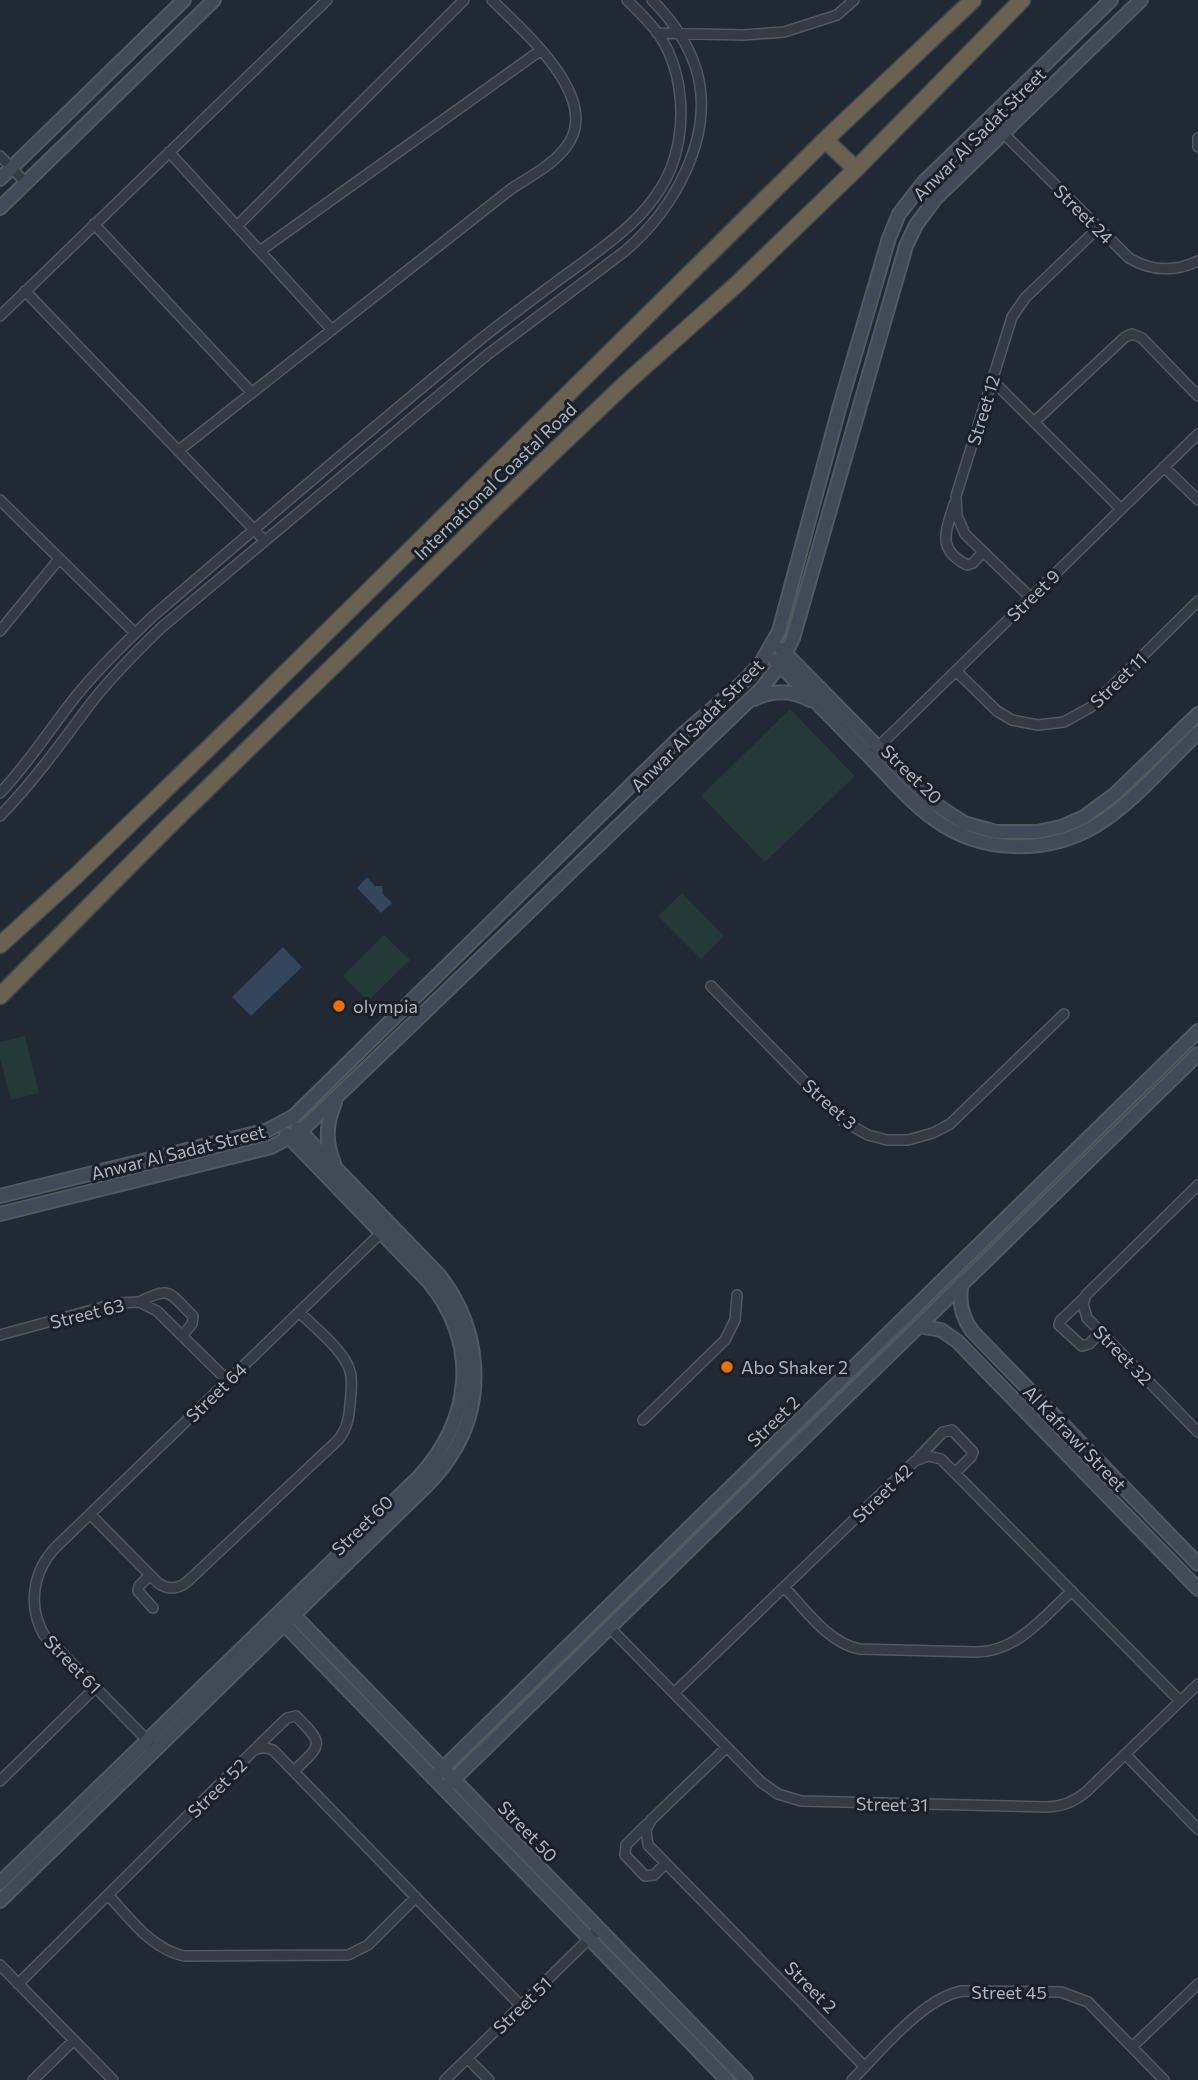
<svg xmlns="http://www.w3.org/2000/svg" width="1198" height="2080" viewBox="0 0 1198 2080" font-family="Commissioner,sans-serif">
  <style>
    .green { fill: #263939 }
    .water { fill: #35455b }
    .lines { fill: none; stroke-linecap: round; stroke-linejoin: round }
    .street-casing { stroke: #515963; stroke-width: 12 }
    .secondary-casing { stroke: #515963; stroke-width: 16 }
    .highway-casing { stroke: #3e4650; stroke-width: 19 }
    .street { stroke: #343b45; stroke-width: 9 }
    .secondary { stroke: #424a58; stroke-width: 12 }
    .highway { stroke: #6b6151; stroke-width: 16 }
    .food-dot { fill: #e8710a; stroke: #19202a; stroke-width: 2.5 }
    .labels { text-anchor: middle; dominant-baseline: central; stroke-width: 6; stroke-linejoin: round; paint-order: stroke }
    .street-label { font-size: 18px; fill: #aeb6c2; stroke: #19202a }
    .poi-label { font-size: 18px; fill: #aeb6c2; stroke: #19202a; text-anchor: start }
  </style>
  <rect width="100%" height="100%" fill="#202934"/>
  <path class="green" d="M790,709L855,776L765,862L701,796Z
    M682,893L724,936L701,959L658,916Z
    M384,935L410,960L368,1001L343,976Z
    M25,1036L39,1093L11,1100L0,1058V1042Z"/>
  <path class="water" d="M367,877L375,886H382L383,894L392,903L381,913L357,888Z
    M283,947L302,967L251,1016L232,997Z"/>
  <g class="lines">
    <g class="street-casing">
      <path id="street" d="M657,33L743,35L784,32L837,15L854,0
        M989,119L1129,258C1151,271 1175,272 1198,261
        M1198,138V147
        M169,152L332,330
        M0,156L26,183
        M94,224L252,393
        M237,226L464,0
        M260,251L541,50
        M25,291L265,541
        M0,316L327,0
        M992,380L1121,509
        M1034,422L1125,337L1132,334L1142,338L1198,396
        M178,451L511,189C529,177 553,165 566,147C604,99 522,30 492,0
        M1164,467L1198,500
        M0,500L135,633
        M954,504C946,531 936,549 967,565L973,563L983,552
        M1031,598L965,534L957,516L956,496L1012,317L1025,298L1098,228
        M0,631L59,559
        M956,671L997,711L1012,720L1038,725L1064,722L1091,707L1198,601
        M874,751L1198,434
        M0,793C29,763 51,727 77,695C100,667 126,642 152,617C259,525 366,433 476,343C503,321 532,300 560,279C602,248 651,218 671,168C687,127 684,72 659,35C650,22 638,11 627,0
        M0,816C33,782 60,745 88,707C110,678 135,653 161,628L487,355L625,251C673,210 715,138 697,72C689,44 672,20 652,0
        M711,986L843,1121L868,1135L887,1140H908L933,1133L950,1124L1064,1014
        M1198,1185L1086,1295L1083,1304L1087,1318L1198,1432
        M1084,1298L1060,1321L1059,1325L1082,1346L1089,1344L1101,1332
        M139,1302C171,1285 169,1293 193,1316L192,1324L182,1336
        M0,1335L118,1303L139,1302L157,1311L228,1381
        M643,1420L725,1340L735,1320L737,1295
        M919,1457L943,1432L952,1430L973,1452L971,1457L955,1473
        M90,1514L158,1583C168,1590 178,1589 187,1582L338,1440C347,1429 349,1418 350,1404C351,1393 353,1382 350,1371C344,1350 314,1327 299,1312
        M150,1575L139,1586L138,1591L153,1608
        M784,1587C805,1609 829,1644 860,1649L975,1652C1016,1653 1043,1617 1072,1591
        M609,1627L761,1782L778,1794L801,1801L1046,1807C1061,1807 1074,1802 1086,1792L1198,1684
        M674,1693L915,1461L928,1456L941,1459L1180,1701
        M150,1743L44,1635C27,1605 33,1570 57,1546L384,1230
        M257,1747L287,1718L296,1716C325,1745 322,1744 294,1771
        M727,1747L651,1820L646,1830L648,1845L865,2067
        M1125,1754L1198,1829
        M0,1781L95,1688
        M647,1824L626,1845L625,1855L645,1876L654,1875L665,1864
        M108,1895C130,1918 151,1949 184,1956L348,1955L368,1945L416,1897
        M0,1965L113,2080
        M18,1984L254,1750L263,1747L273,1750L521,2006
        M1132,2047L1198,1984
        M468,2059L489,2080
        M33,2080L74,2040
        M445,2080L599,1929
        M852,2080C880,2052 923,1998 962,1991L1061,1992L1088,2002L1164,2080"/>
    </g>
    <g class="secondary-casing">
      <path id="secondary" d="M0,179L184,0
        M0,208L214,0
        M781,649L932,802L964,823L996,832H1037L1061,827L1084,817L1114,795L1198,714
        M775,660C805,691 835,721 865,752C887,774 908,800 934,819C980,853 1045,855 1095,826C1131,805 1167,762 1198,733
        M754,699C773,690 792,690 810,700
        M334,1163C325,1143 326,1123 335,1103
        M0,1196L268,1130L294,1116L682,735L744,681L761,663L779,631L839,409L889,238L899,214L923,183L1111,0
        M0,1214L271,1147L300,1132L762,688L780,665L793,638L906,246L916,225L936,198L1141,0
        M962,1283C958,1301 962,1317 972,1331L1198,1564
        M919,1326L941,1330L957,1341L1198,1589
        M290,1611L746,2080
        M278,1618L727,2080
        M433,1778L1198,1031
        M444,1789L1198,1054
        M0,1883L419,1477C472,1419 480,1345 429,1282L286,1134
        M0,1901L418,1494C430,1483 441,1471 450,1457C488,1400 480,1328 439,1275L297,1128"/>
    </g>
    <g class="highway-casing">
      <path id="highway" d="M825,140L856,169
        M0,945L78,874L246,712L825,140L973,0
        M0,996L170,825L520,484L626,383L737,284L856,169L1022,0"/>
    </g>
    <use href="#street" class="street"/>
    <use href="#secondary" class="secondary"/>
    <use href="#highway" class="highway"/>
  </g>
  <g class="food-dot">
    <circle cx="339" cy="1006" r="7"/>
    <circle cx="727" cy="1367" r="7"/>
  </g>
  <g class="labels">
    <g class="street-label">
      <text transform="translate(979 134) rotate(-45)">Anwar Al Sadat Street</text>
      <text transform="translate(1084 214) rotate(45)">Street 24</text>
      <text transform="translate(983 410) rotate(-73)">Street 12</text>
      <text transform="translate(495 481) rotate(-44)">International Coastal Road</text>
      <text transform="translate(1033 595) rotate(-44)">Street 9</text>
      <text transform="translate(1118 680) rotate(-44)">Street 11</text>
      <text transform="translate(697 725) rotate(-45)">Anwar Al Sadat Street</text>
      <text transform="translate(912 774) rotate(44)">Street 20</text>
      <text transform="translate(830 1104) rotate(42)">Street 3</text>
      <text transform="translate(178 1152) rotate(-14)">Anwar Al Sadat Street</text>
      <text transform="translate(87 1313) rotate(-14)">Street 63</text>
      <text transform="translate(1123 1355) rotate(46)">Street 32</text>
      <text transform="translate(216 1392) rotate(-44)">Street 64</text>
      <text transform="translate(773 1421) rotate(-44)">Street 2</text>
      <text transform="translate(1075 1438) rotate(46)">Al Kafrawi Street</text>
      <text transform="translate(882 1493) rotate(-44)">Street 42</text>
      <text transform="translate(362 1525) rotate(-44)">Street 60</text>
      <text transform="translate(73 1664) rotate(46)">Street 61</text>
      <text transform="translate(217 1788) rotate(-45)">Street 52</text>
      <text transform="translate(892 1804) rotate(1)">Street 31</text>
      <text transform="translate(528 1831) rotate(46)">Street 50</text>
      <text transform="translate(811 1987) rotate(45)">Street 2</text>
      <text x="1009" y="1992">Street 45</text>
      <text transform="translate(522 2005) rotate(-44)">Street 51</text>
    </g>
    <g class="poi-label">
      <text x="353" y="1006">olympia</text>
      <text x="741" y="1367">Abo Shaker 2</text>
    </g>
  </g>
</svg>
